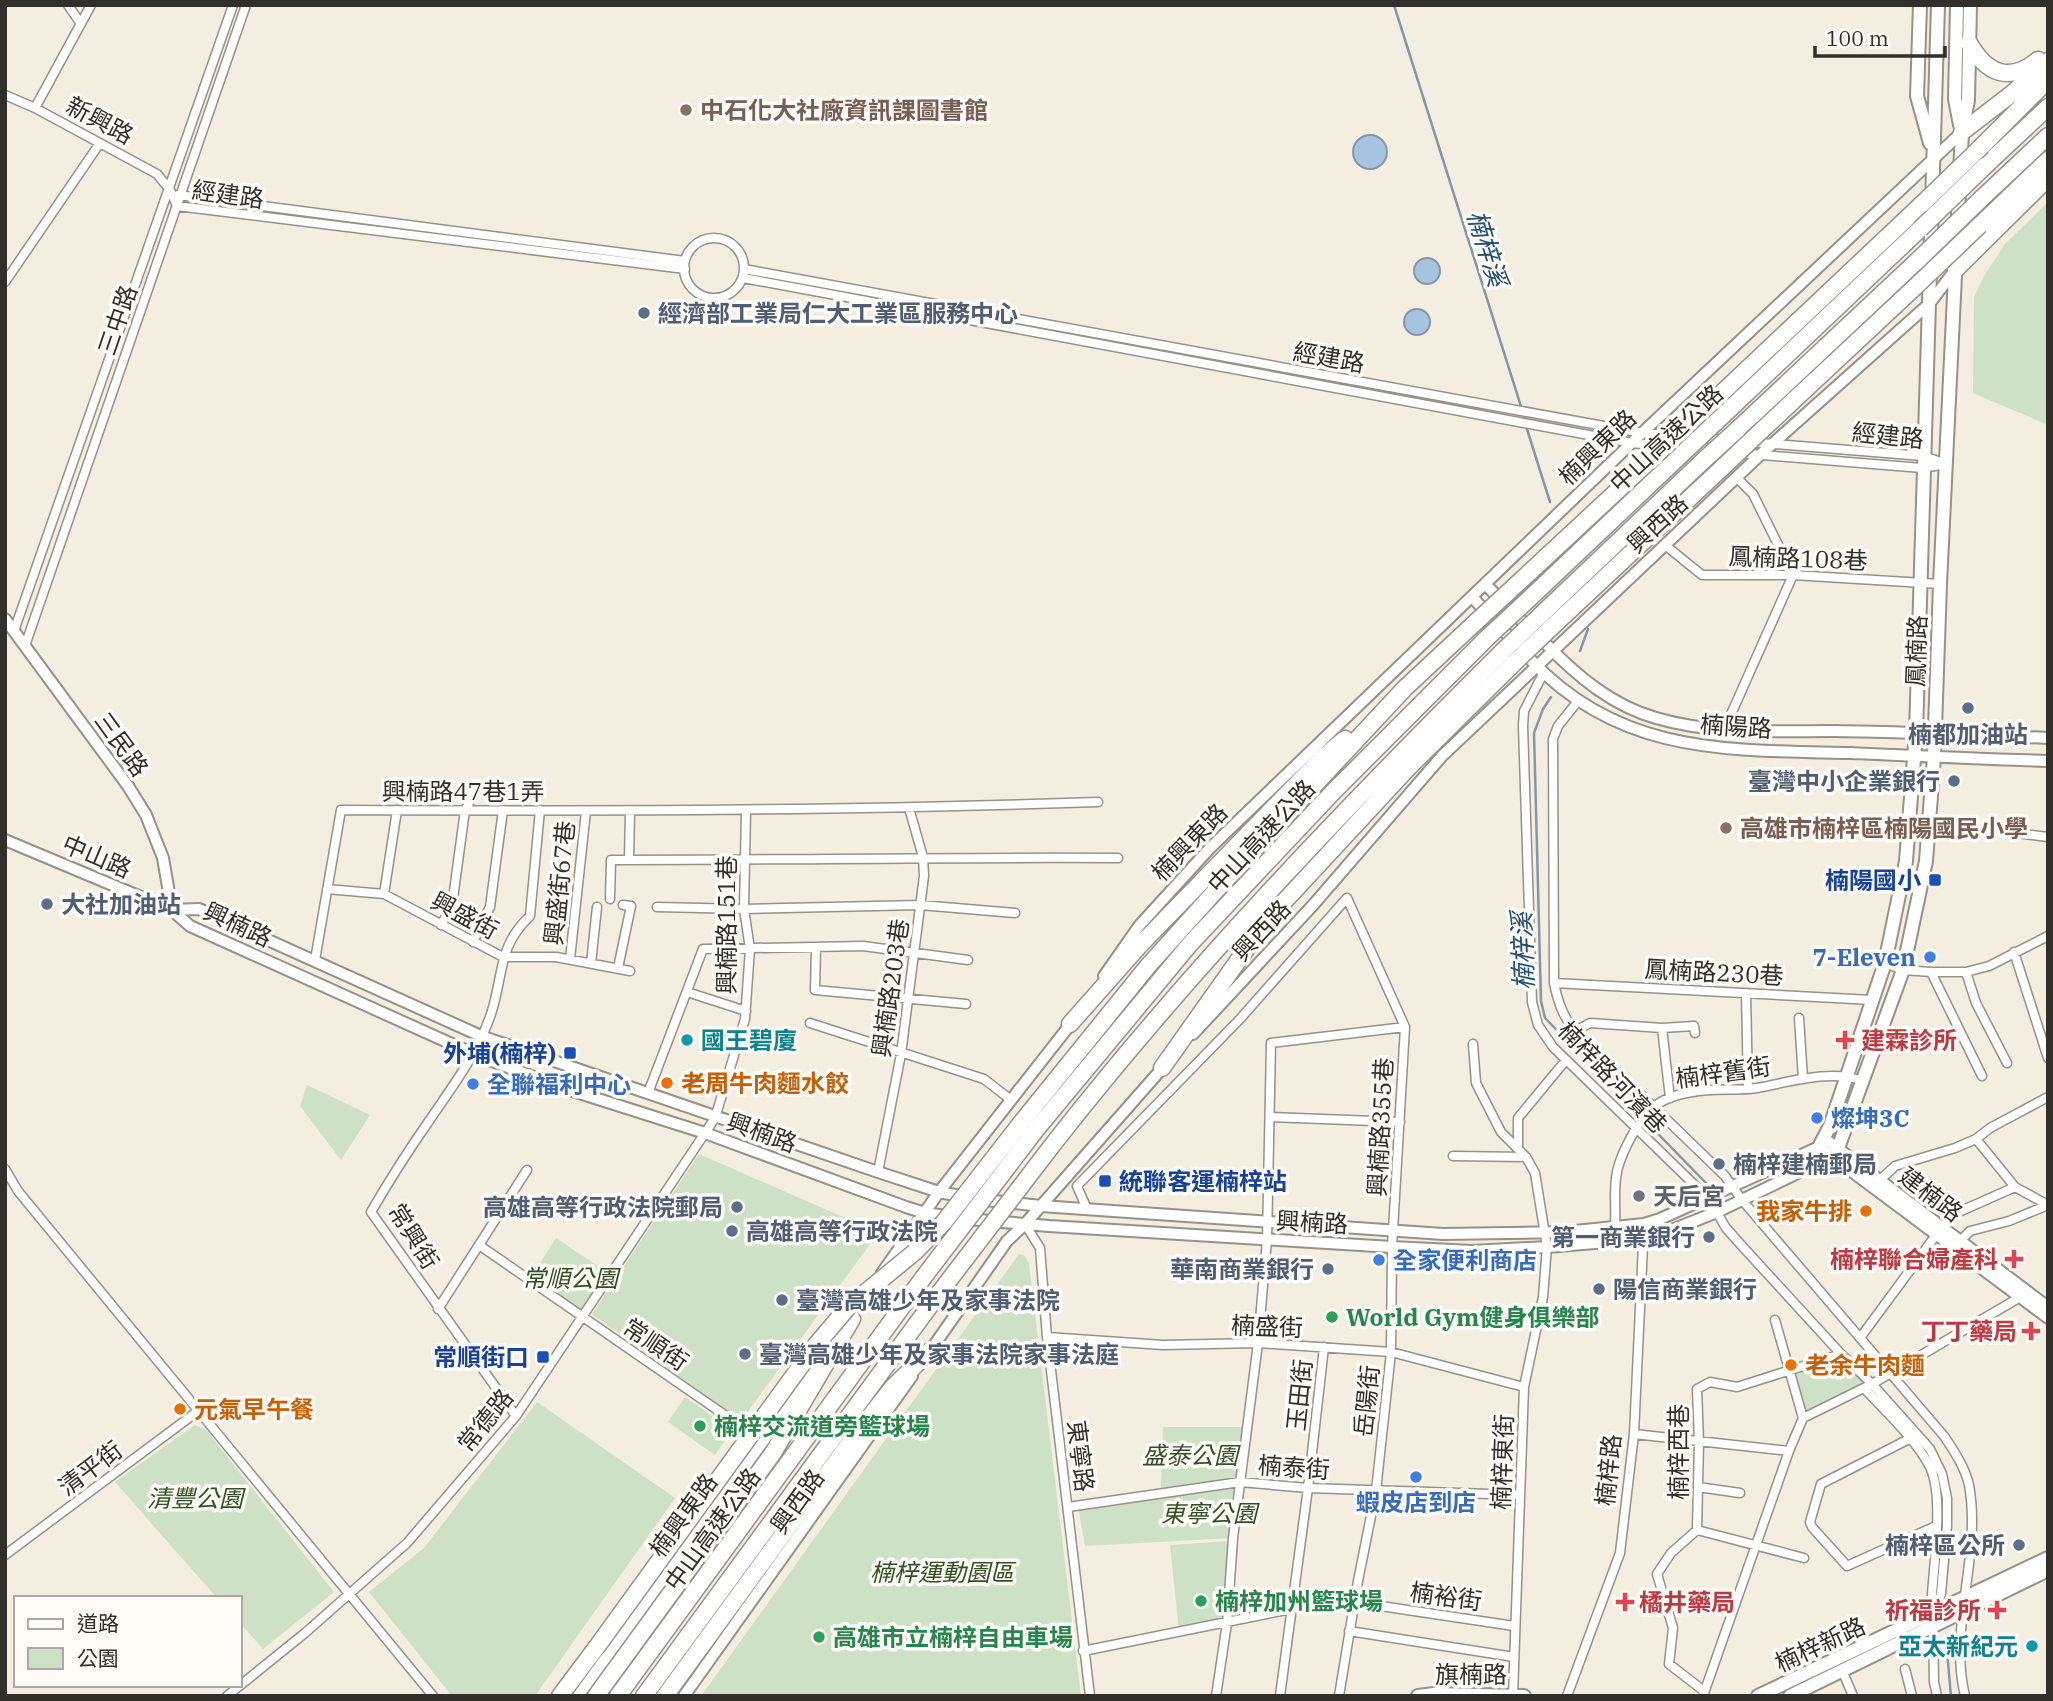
<svg xmlns="http://www.w3.org/2000/svg" width="2053" height="1701" viewBox="0 0 2053 1701" font-family="'IBM Plex Serif','Noto Sans TC',serif">
  <style>
    .green { fill: #cce1c5 }
    .water { fill: #a6c3df; stroke: #8397a9; stroke-width: 2 }
    .lines { fill: none; stroke-linecap: round; stroke-linejoin: round }
    .stream { stroke: #8397a9; stroke-width: 2.5 }
    .minor-casing { stroke: #979186; stroke-width: 11 }
    .tertiary-casing { stroke: #979186; stroke-width: 14 }
    .secondary-casing { stroke: #979186; stroke-width: 16 }
    .primary-casing { stroke: #979186; stroke-width: 16 }
    .motorway-casing { stroke: #979186; stroke-width: 19 }
    .minor { stroke: #fff; stroke-width: 8 }
    .tertiary { stroke: #fff; stroke-width: 10 }
    .secondary { stroke: #fff; stroke-width: 12 }
    .primary { stroke: #fff; stroke-width: 12 }
    .motorway { stroke: #fff; stroke-width: 16 }
    .motorway-bridge-casing { stroke: #979186; stroke-width: 19; stroke-linecap: butt }
    .motorway-bridge { stroke: #fff; stroke-width: 16 }
    .education-dot { fill: #8d6e63; stroke: #fefbf6; stroke-width: 2.5 }
    .service-dot { fill: #5c6f8a; stroke: #fefbf6; stroke-width: 2.5 }
    .transit-dot { fill: #1a4fb4; stroke: #fefbf6; stroke-width: 2.5 }
    .shop-dot { fill: #3f7fe0; stroke: #fefbf6; stroke-width: 2.5 }
    .culture-dot { fill: #0f9aa8; stroke: #fefbf6; stroke-width: 2.5 }
    .health-dot { fill: #e0444e; stroke: #fefbf6; stroke-width: 2.5 }
    .food-dot { fill: #e8710a; stroke: #fefbf6; stroke-width: 2.5 }
    .worship-dot { fill: #6b7280; stroke: #fefbf6; stroke-width: 2.5 }
    .leisure-dot { fill: #2e9e5b; stroke: #fefbf6; stroke-width: 2.5 }
    .labels { text-anchor: middle; dominant-baseline: central; stroke-width: 7; stroke-linejoin: round; paint-order: stroke }
    .education-label { font-size: 24px; font-weight: bold; fill: #785e54; stroke: #fefbf6; text-anchor: start }
    .street-label { font-size: 24px; fill: #322f2b; stroke: #fefbf6 }
    .service-label { font-size: 24px; font-weight: bold; fill: #4e5e75; stroke: #fefbf6; text-anchor: start }
    .transit-label { font-size: 24px; font-weight: bold; fill: #164399; stroke: #fefbf6; text-anchor: end }
    .shop-label { font-size: 24px; font-weight: bold; fill: #366cbe; stroke: #fefbf6; text-anchor: start }
    .culture-label { font-size: 24px; font-weight: bold; fill: #0d838f; stroke: #fefbf6; text-anchor: start }
    .health-label { font-size: 24px; font-weight: bold; fill: #be3a42; stroke: #fefbf6; text-anchor: end }
    .food-label { font-size: 24px; font-weight: bold; fill: #c56008; stroke: #fefbf6; text-anchor: start }
    .worship-label { font-size: 24px; font-weight: bold; fill: #5b616d; stroke: #fefbf6; text-anchor: start }
    .park-label { font-size: 24px; font-style: italic; fill: #305125; stroke: #fefbf6 }
    .leisure-label { font-size: 24px; font-weight: bold; fill: #27864d; stroke: #fefbf6; text-anchor: start }
    .water-label { font-size: 26px; font-style: italic; fill: #204e74; stroke: #fefbf6 }
  </style>
  <rect width="100%" height="100%" fill="#f4eee1"/>
  <path class="green" d="M2048,202V425L1973,393L1974,297L1984,276L2005,244Z
    M307,1085L370,1115L341,1160L300,1106Z
    M699,1154L868,1228L872,1232L873,1240L741,1421L592,1314Z
    M556,1238L611,1275L583,1317L529,1280Z
    M1019,1254L1024,1255L1029,1264L1081,1696H701Z
    M1839,1357L1865,1385L1803,1413L1793,1374Z
    M685,1397L732,1430L715,1455L668,1422Z
    M537,1402L675,1498L535,1696H452L369,1592L424,1548Z
    M195,1425L206,1430L334,1592L263,1649L240,1623V1598H217L115,1482Z
    M1163,1427H1245L1238,1478L1161,1488Z
    M1240,1482L1233,1538L1085,1546L1078,1507Z
    M1230,1541L1224,1621L1179,1631L1170,1545Z"/>
  <path class="water" d="M1353 152a17 17 0 1 1 34 0a17 17 0 1 1-34 0Z
    M1414 271a13 13 0 1 1 26 0a13 13 0 1 1-26 0Z
    M1404 322a13 13 0 1 1 26 0a13 13 0 1 1-26 0Z"/>
  <g class="lines">
    <path class="stream" d="M1394,5L1525,419
      M1526,426L1550,502
      M1580,651L1588,629
      M1551,697L1543,709L1534,733L1541,1001L1545,1018L1707,1184
      M1946,1640L1951,1696"/>
    <g class="minor-casing">
      <path id="minor" d="M68,5L81,24
        M5,95L35,108L157,174L170,190L177,206L685,269
        M35,108L91,5
        M178,195L685,261
        M684 268a30 30 0 1 1 60 0a30 30 0 1 1-60 0Z
        M744,269L1642,433L1726,440
        M743,278L1632,443L1662,446
        M5,282L100,143
        M1749,442L1923,456L1944,463
        M1738,453L1922,468L1947,464
        M1665,545L1702,575H1793L1940,584
        M14,631L233,5
        M25,646L246,5
        M1544,672L1524,711L1523,726L1532,1002L1538,1025L1553,1047L1709,1199L1726,1228L1742,1246L1841,1354L1872,1384L1930,1449L1942,1474L1947,1498V1526L1941,1594L1934,1613L1933,1626L1934,1682L1937,1696
        M1578,701L1558,726L1553,739L1554,983C1558,1002 1563,1017 1575,1031L1725,1176L1742,1200L1944,1436C1954,1451 1965,1467 1969,1485C1982,1556 1948,1626 1965,1696
        M1724,730L1793,575L1753,494L1736,477
        M2008,832L2048,837
        M629,860L630,811
        M327,889L384,894L503,957H556L630,971
        M384,894L397,810
        M610,899L611,860C780,860 949,857 1118,858
        M657,907L744,909L920,905L1015,913
        M441,925L452,906L465,810L469,803V786
        M473,942L490,907L503,810
        M816,948L815,990L966,1004
        M2014,952L2048,1058
        M570,959L586,811
        M315,960L341,810C594,811 845,811 1098,802
        M591,963L597,907
        M1885,963L1903,970L1931,972H1966L1989,966L2048,936
        M618,968L631,906L623,905
        M1931,972L1982,1076
        M1966,972L1976,1003L2007,1063
        M1554,983L1872,1000
        M687,992L746,1011
        M1746,993L1748,1089
        M1799,1018L1803,1079
        M810,1023L984,1079L1011,1100
        M1662,1028L1670,1098
        M1575,1031L1590,1023L1662,1028L1694,1026L1695,1033
        M1473,1044L1476,1083L1501,1132L1526,1157L1535,1173L1547,1247L1543,1297L1524,1387L1513,1695
        M648,1093L703,949L863,946L968,960
        M1270,1117L1400,1122
        M1976,1139L2015,1187L2048,1205
        M1518,1148V1118L1566,1060
        M1453,1156L1526,1157
        M5,1169L18,1191L433,1696
        M878,1172L901,1054L924,876L923,857L909,808
        M1878,1182L1895,1166L1955,1148L1976,1139L1990,1128L2048,1097
        M1087,1209L1077,1186L1240,1019L1347,898L1405,1027L1392,1247L1391,1352L1376,1491L1358,1581L1339,1696
        M1025,1224L1040,1248L1047,1337L1090,1696
        M1615,1227C1616,1211 1614,1194 1616,1178C1618,1158 1637,1121 1653,1108C1662,1099 1680,1094 1692,1092C1714,1088 1736,1091 1757,1088C1790,1082 1830,1069 1863,1081
        M1942,1228L1952,1215L2015,1187
        M1958,1243L1970,1231L2009,1221L2048,1205
        M479,1245L742,1427
        M438,1309L527,1170
        M1775,1320L1803,1418
        M1047,1337L1163,1345L1258,1343L1391,1352L1524,1387
        M1860,1338L1936,1235
        M1864,1388C1885,1411 1916,1439 1930,1467C1944,1496 1934,1562 1932,1595L1934,1612
        M516,1416L371,1212C389,1181 408,1151 429,1121C452,1087 478,1053 491,1014C504,975 497,947 530,916L540,810
        M1634,1434L1789,1451
        M1909,1439L1821,1484L1810,1522L1812,1527L1847,1566L1936,1526
        M1698,1487L1740,1493
        M1068,1507L1240,1482L1308,1488L1520,1495
        M1697,1530L1804,1558
        M5,1555L198,1411
        M1349,1631L1514,1657
        M1083,1651L1291,1609L1354,1602L1514,1626
        M1905,1669L1912,1696
        M1842,1670L1853,1696
        M1704,1691L1669,1664L1673,1628L1657,1574L1671,1553L1697,1530L1699,1442L1697,1389L1710,1382L1737,1387L1841,1354
        M227,1696L305,1633L407,1543L516,1416L715,1118L745,1019L750,949L744,909L746,811
        M1216,1696L1227,1623L1233,1538L1258,1343L1267,1240L1271,1043L1405,1027
        M1280,1696L1308,1488L1324,1347
        M1567,1696L1620,1553L1634,1434L1644,1224
        M1703,1696L1789,1451L1803,1418L1872,1384L2022,1296"/>
    </g>
    <g class="tertiary-casing">
      <path id="tertiary" d="M1485,584L1533,632
        M1472,597L1518,646
        M5,619L128,786L146,815L163,858L172,910
        M1547,645C1578,677 1613,706 1656,718C1714,735 1776,731 1835,731C1906,732 1977,735 2048,738
        M1531,660C1621,756 1731,750 1851,753C1917,756 1982,759 2048,761
        M5,840L172,910L190,926L474,1054L557,1086L705,1133L906,1207L925,1213L967,1219L1049,1226L1392,1247L1472,1251L1547,1247L1643,1239L1664,1233L1717,1212L1833,1156
        M172,910L199,909L481,1036L878,1172L939,1192L976,1199L1041,1206L1443,1234L1565,1232L1644,1224L1660,1219L1819,1147L2048,1318
        M1104,976L1139,926L1210,848L1642,433L1962,132
        M1193,1034L1314,904L1442,756L1760,455L1929,304L1956,269
        M1824,1138L2048,1307
        M882,1273L939,1192L1073,1021
        M928,1354L1007,1241L1025,1224L1166,1064
        M578,1696L813,1373
        M684,1696L912,1376"/>
    </g>
    <g class="secondary-casing">
      <path id="secondary" d="M1920,5L1917,96L1930,143
        M1957,5L1955,99L1960,125
        M1819,1147L1830,1126L1885,963L1906,861L1916,733L1938,5
        M1838,1148L1903,970L1926,861L1934,757L1940,584L1962,132L1968,100L1970,5"/>
    </g>
    <g class="primary-casing">
      <path id="primary" d="M1418,1696L1434,1694L1524,1696
        M1758,1696L2048,1558
        M1790,1696L2048,1570"/>
    </g>
    <g class="motorway-casing">
      <path id="motorway" d="M1969,43C1986,73 2009,84 2038,60
        M1962,132L2014,92L2048,61
        M1982,146L2048,80
        M1985,166L2048,107
        M1982,198L2048,136
        M1980,225L2048,160
        M1956,269L2048,178
        M1690,423L1922,204
        M1715,423L1920,229
        M1738,429L1916,262
        M1762,430L1914,288
        M1517,584L1659,452
        M1530,598L1682,454
        M1545,611L1704,460
        M1555,624L1723,467
        M1070,1024L1140,945L1320,760L1345,739
        M1162,1068L1267,920L1408,768L1514,663
        M1021,1123L1148,966L1211,896L1405,688L1477,621
        M1035,1131L1190,944L1334,791L1489,636
        M1054,1143C1191,968 1345,808 1503,651
        M560,1696L596,1648
        M596,1696L773,1453L852,1319
        M618,1696L923,1278
        M644,1696L940,1292
        M665,1696L857,1433L893,1387L931,1350"/>
    </g>
    <use href="#minor" class="minor"/>
    <use href="#tertiary" class="tertiary"/>
    <use href="#secondary" class="secondary"/>
    <use href="#primary" class="primary"/>
    <use href="#motorway" class="motorway"/>
    <g class="motorway-bridge-casing">
      <path id="motorway-bridge" d="M1922,204L1982,146
        M1920,229L1985,166
        M1916,262L1982,198
        M1914,288L1980,225
        M1659,452L1690,423
        M1682,454L1715,423
        M1704,460L1738,429
        M1723,467L1762,430
        M1477,621L1517,584
        M1489,636L1530,598
        M1503,651L1545,611
        M1514,663L1555,624
        M923,1278L1035,1131
        M940,1292L1054,1143
        M596,1648L816,1345L849,1306L916,1251L944,1222L1021,1123"/>
    </g>
    <use href="#motorway-bridge" class="motorway-bridge"/>
  </g>
  <g class="education-dot">
    <circle cx="686" cy="110" r="7"/>
    <circle cx="1726" cy="828" r="7"/>
  </g>
  <g class="service-dot">
    <circle cx="644" cy="313" r="7"/>
    <circle cx="1968" cy="708" r="7"/>
    <circle cx="1954" cy="781" r="7"/>
    <circle cx="47" cy="904" r="7"/>
    <circle cx="1719" cy="1164" r="7"/>
    <circle cx="737" cy="1207" r="7"/>
    <circle cx="732" cy="1231" r="7"/>
    <circle cx="1709" cy="1237" r="7"/>
    <circle cx="1328" cy="1269" r="7"/>
    <circle cx="1599" cy="1289" r="7"/>
    <circle cx="782" cy="1300" r="7"/>
    <circle cx="745" cy="1354" r="7"/>
    <circle cx="2019" cy="1545" r="7"/>
  </g>
  <g class="transit-dot">
    <rect x="1928" y="873" width="14" height="14" rx="3.5"/>
    <rect x="563" y="1046" width="14" height="14" rx="3.5"/>
    <rect x="1098" y="1174" width="14" height="14" rx="3.5"/>
    <rect x="536" y="1350" width="14" height="14" rx="3.5"/>
  </g>
  <g class="shop-dot">
    <circle cx="1930" cy="957" r="7"/>
    <circle cx="473" cy="1084" r="7"/>
    <circle cx="1817" cy="1118" r="7"/>
    <circle cx="1379" cy="1260" r="7"/>
    <circle cx="1416" cy="1477" r="7"/>
  </g>
  <g class="culture-dot">
    <circle cx="687" cy="1040" r="7"/>
    <circle cx="2032" cy="1646" r="7"/>
  </g>
  <g class="health-dot">
    <path d="M1841.5 1029.5h7v7h7v7h-7v7h-7v-7h-7v-7h7z"/>
    <path d="M2010.5 1248.5h7v7h7v7h-7v7h-7v-7h-7v-7h7z"/>
    <path d="M2027.5 1320.5h7v7h7v7h-7v7h-7v-7h-7v-7h7z"/>
    <path d="M1621.5 1591.5h7v7h7v7h-7v7h-7v-7h-7v-7h7z"/>
    <path d="M1993.5 1599.5h7v7h7v7h-7v7h-7v-7h-7v-7h7z"/>
  </g>
  <g class="food-dot">
    <circle cx="667" cy="1083" r="7"/>
    <circle cx="1866" cy="1211" r="7"/>
    <circle cx="1791" cy="1365" r="7"/>
    <circle cx="180" cy="1409" r="7"/>
  </g>
  <circle class="worship-dot" cx="1639" cy="1196" r="7"/>
  <g class="leisure-dot">
    <circle cx="1332" cy="1317" r="7"/>
    <circle cx="700" cy="1426" r="7"/>
    <circle cx="1201" cy="1601" r="7"/>
    <circle cx="819" cy="1637" r="7"/>
  </g>
  <g class="labels">
    <g class="education-label">
      <text x="700" y="110">中石化大社廠資訊課圖書館</text>
      <text x="1740" y="828">高雄市楠梓區楠陽國民小學</text>
    </g>
    <g class="street-label">
      <text transform="translate(100 120) rotate(28)">新興路</text>
      <text transform="translate(228 194) rotate(8)">經建路</text>
      <text transform="translate(117 320) rotate(-71)">三中路</text>
      <text transform="translate(1329 357) rotate(10)">經建路</text>
      <text transform="translate(1888 435) rotate(6)">經建路</text>
      <text transform="translate(1666 438) rotate(-43)">中山高速公路</text>
      <text transform="translate(1597 447) rotate(-44)">楠興東路</text>
      <text transform="translate(1657 523) rotate(-43)">興西路</text>
      <text transform="translate(1798 558) rotate(2)">鳳楠路108巷</text>
      <text transform="translate(1916 651) rotate(-88)">鳳楠路</text>
      <text transform="translate(1736 726) rotate(4)">楠陽路</text>
      <text transform="translate(122 744) rotate(54)">三民路</text>
      <text x="463" y="791">興楠路47巷1弄</text>
      <text transform="translate(1261 836) rotate(-47)">中山高速公路</text>
      <text transform="translate(1189 842) rotate(-46)">楠興東路</text>
      <text transform="translate(97 856) rotate(23)">中山路</text>
      <text transform="translate(559 883) rotate(-84)">興盛街67巷</text>
      <text transform="translate(465 915) rotate(28)">興盛街</text>
      <text transform="translate(238 924) rotate(25)">興楠路</text>
      <text transform="translate(726 925) rotate(-90)">興楠路151巷</text>
      <text transform="translate(1261 930) rotate(-47)">興西路</text>
      <text transform="translate(1714 972) rotate(3)">鳳楠路230巷</text>
      <text transform="translate(890 988) rotate(-82)">興楠路203巷</text>
      <text transform="translate(1723 1072) rotate(-8)">楠梓舊街</text>
      <text transform="translate(1613 1077) rotate(46)">楠梓路河濱巷</text>
      <text transform="translate(1380 1127) rotate(-87)">興楠路355巷</text>
      <text transform="translate(762 1132) rotate(20)">興楠路</text>
      <text transform="translate(1931 1194) rotate(37)">建楠路</text>
      <text transform="translate(1312 1222) rotate(3)">興楠路</text>
      <text transform="translate(414 1236) rotate(58)">常興街</text>
      <text transform="translate(1267 1326) rotate(2)">楠盛街</text>
      <text transform="translate(656 1344) rotate(34)">常順街</text>
      <text transform="translate(1299 1395) rotate(-84)">玉田街</text>
      <text transform="translate(1366 1401) rotate(-84)">岳陽街</text>
      <text transform="translate(485 1420) rotate(-51)">常德路</text>
      <text transform="translate(1678 1452) rotate(-90)">楠梓西巷</text>
      <text transform="translate(1081 1456) rotate(83)">東寧路</text>
      <text transform="translate(1502 1462) rotate(-88)">楠梓東街</text>
      <text transform="translate(1294 1467) rotate(4)">楠泰街</text>
      <text transform="translate(90 1468) rotate(-37)">清平街</text>
      <text transform="translate(1608 1470) rotate(-84)">楠梓路</text>
      <text transform="translate(797 1501) rotate(-54)">興西路</text>
      <text transform="translate(683 1515) rotate(-54)">楠興東路</text>
      <text transform="translate(712 1529) rotate(-54)">中山高速公路</text>
      <text transform="translate(1446 1596) rotate(8)">楠裕街</text>
      <text transform="translate(1820 1644) rotate(-25)">楠梓新路</text>
      <text x="1471" y="1674">旗楠路</text>
    </g>
    <g class="service-label">
      <text x="658" y="313">經濟部工業局仁大工業區服務中心</text>
      <text x="1968" y="734" text-anchor="middle">楠都加油站</text>
      <text x="1940" y="781" text-anchor="end">臺灣中小企業銀行</text>
      <text x="61" y="904">大社加油站</text>
      <text x="1733" y="1164">楠梓建楠郵局</text>
      <text x="723" y="1207" text-anchor="end">高雄高等行政法院郵局</text>
      <text x="746" y="1231">高雄高等行政法院</text>
      <text x="1695" y="1237" text-anchor="end">第一商業銀行</text>
      <text x="1314" y="1269" text-anchor="end">華南商業銀行</text>
      <text x="1613" y="1289">陽信商業銀行</text>
      <text x="796" y="1300">臺灣高雄少年及家事法院</text>
      <text x="759" y="1354">臺灣高雄少年及家事法院家事法庭</text>
      <text x="2005" y="1545" text-anchor="end">楠梓區公所</text>
    </g>
    <g class="transit-label">
      <text x="1921" y="880">楠陽國小</text>
      <text x="556" y="1053">外埔(楠梓)</text>
      <text x="1119" y="1181" text-anchor="start">統聯客運楠梓站</text>
      <text x="529" y="1357">常順街口</text>
    </g>
    <g class="shop-label">
      <text x="1916" y="957" text-anchor="end">7-Eleven</text>
      <text x="487" y="1084">全聯福利中心</text>
      <text x="1831" y="1118">燦坤3C</text>
      <text x="1393" y="1260">全家便利商店</text>
      <text x="1416" y="1502" text-anchor="middle">蝦皮店到店</text>
    </g>
    <g class="culture-label">
      <text x="701" y="1040">國王碧廈</text>
      <text x="2018" y="1646" text-anchor="end">亞太新紀元</text>
    </g>
    <g class="health-label">
      <text x="1861" y="1040" text-anchor="start">建霖診所</text>
      <text x="1998" y="1259">楠梓聯合婦產科</text>
      <text x="2017" y="1331">丁丁藥局</text>
      <text x="1639" y="1602" text-anchor="start">橘井藥局</text>
      <text x="1981" y="1610">祈福診所</text>
    </g>
    <g class="food-label">
      <text x="681" y="1083">老周牛肉麵水餃</text>
      <text x="1852" y="1211" text-anchor="end">我家牛排</text>
      <text x="1805" y="1365">老余牛肉麵</text>
      <text x="194" y="1409">元氣早午餐</text>
    </g>
    <g class="worship-label">
      <text x="1653" y="1196">天后宮</text>
    </g>
    <g class="park-label">
      <text x="570" y="1278">常順公園</text>
      <text x="1190" y="1455">盛泰公園</text>
      <text x="195" y="1498">清豐公園</text>
      <text x="1209" y="1513">東寧公園</text>
      <text x="942" y="1572">楠梓運動園區</text>
    </g>
    <g class="leisure-label">
      <text x="1346" y="1317">World Gym健身俱樂部</text>
      <text x="714" y="1426">楠梓交流道旁籃球場</text>
      <text x="1215" y="1601">楠梓加州籃球場</text>
      <text x="833" y="1637">高雄市立楠梓自由車場</text>
    </g>
    <g class="water-label">
      <text transform="translate(1488 248) rotate(73)">楠梓溪</text>
      <text transform="translate(1522 951) rotate(-92)">楠梓溪</text>
    </g>
  </g>
  <rect width="2053" height="1701" fill="none" stroke="#322f2b" stroke-width="14"/>
  <rect x="14" y="1596" width="228" height="91" fill="#fefbf6" stroke="#aca9a5" stroke-width="2"/>
  <rect x="28" y="1619" width="35" height="10" fill="#ffffff" stroke="#aca9a5" stroke-width="2"/>
  <text x="77" y="1631" font-size="21" fill="#322f2b">道路</text>
  <rect x="28" y="1648" width="35" height="21" fill="#cce1c5" stroke="#aca9a5" stroke-width="2"/>
  <text x="77" y="1666" font-size="21" fill="#322f2b">公園</text>
  <path d="M1815 46v10h130v-10" fill="none" stroke="#322f2b" stroke-width="3.5"/>
  <text x="1826" y="46" font-size="21" fill="#322f2b" stroke="#fefbf6" stroke-width="5" paint-order="stroke">100 m</text>
</svg>
